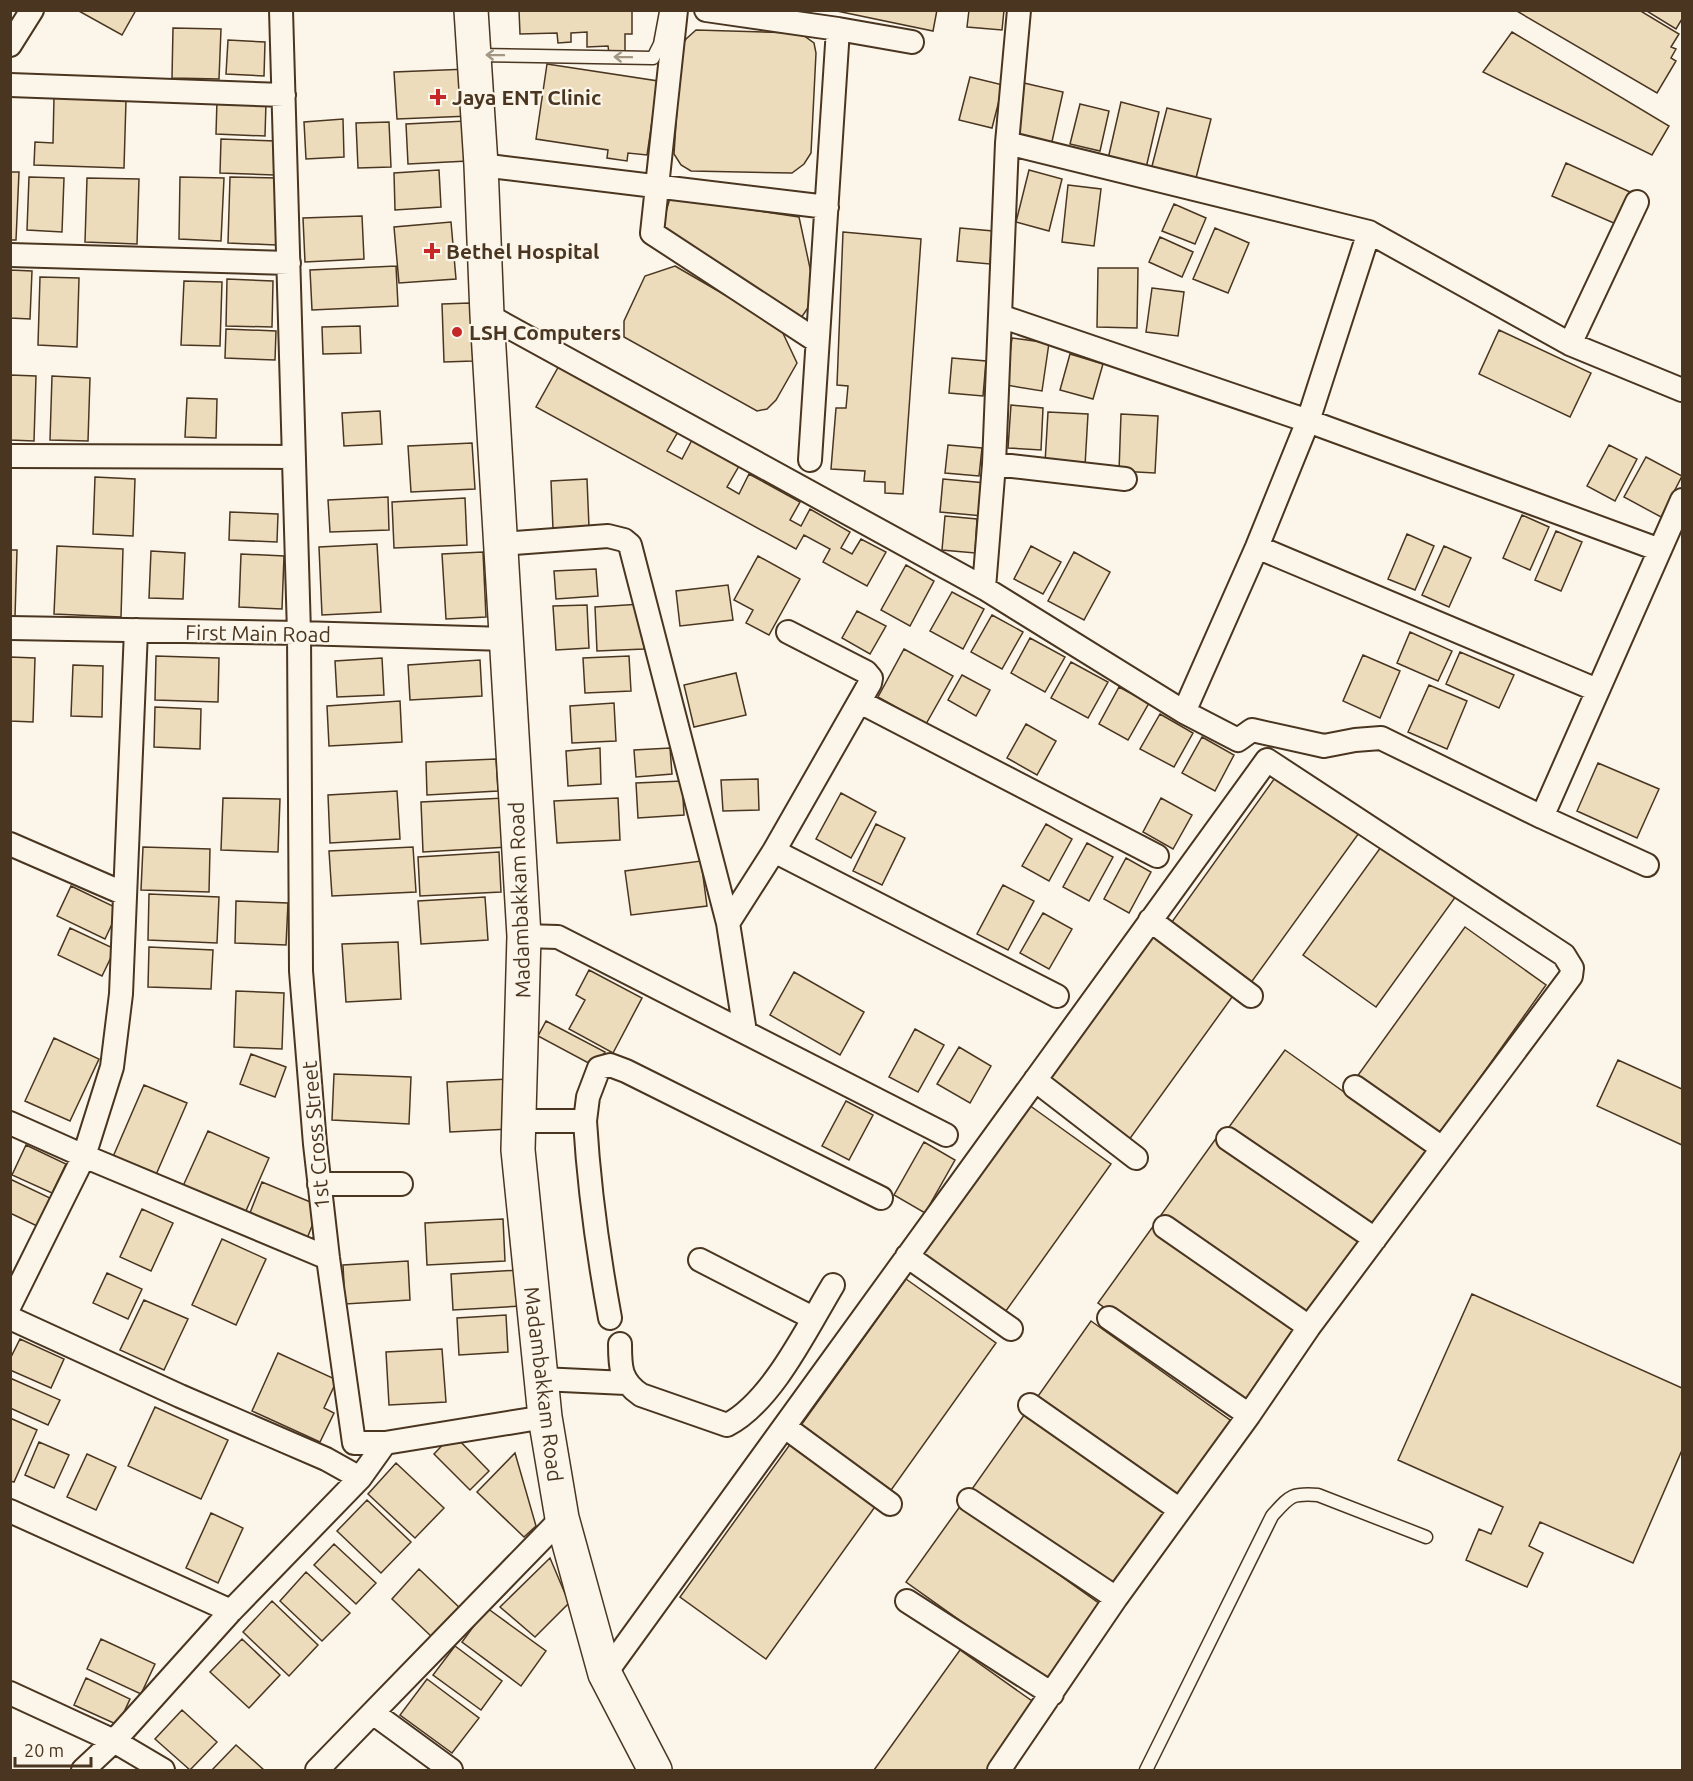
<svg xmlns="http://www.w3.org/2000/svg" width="1693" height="1781" viewBox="0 0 1693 1781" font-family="Ubuntu,sans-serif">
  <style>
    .building { fill: #ecdcbc; stroke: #4a3520; stroke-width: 1.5 }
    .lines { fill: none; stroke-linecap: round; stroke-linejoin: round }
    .lane-casing { stroke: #4a3520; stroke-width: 15 }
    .street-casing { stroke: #4a3520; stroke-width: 26 }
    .secondary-casing { stroke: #4a3520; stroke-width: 36 }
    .lane { stroke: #fbf6e9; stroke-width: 12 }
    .street { stroke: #fbf6e9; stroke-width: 22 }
    .secondary { stroke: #fbf6e9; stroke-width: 33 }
    .oneway { stroke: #a29684 }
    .poi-dot { fill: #c62828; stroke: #fbf6e9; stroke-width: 2 }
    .labels { text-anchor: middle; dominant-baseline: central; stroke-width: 4.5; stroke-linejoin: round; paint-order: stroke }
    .poi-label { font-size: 21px; font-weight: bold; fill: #4a3520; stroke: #fbf6e9; text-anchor: start }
    .street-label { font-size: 21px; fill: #4a3520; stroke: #fbf6e9 }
  </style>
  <rect width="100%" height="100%" fill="#fbf6e9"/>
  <path class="building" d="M77,10H136L122,35Z
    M519,10H632V34H625V53H609L608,46L587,47V32L571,33V42L558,43L557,33L520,34Z
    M832,10H937L933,31Z
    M969,10H1004L1002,30L967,27Z
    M1515,10H1639L1679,34L1671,47L1676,49L1671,58L1676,61L1657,93Z
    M1645,10H1682V19L1676,29Z
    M173,28L221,29L219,79L172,78Z
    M696,30L800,33L814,43L816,53L811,153L804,164L792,173L691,171L681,165L674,154L681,47L686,39Z
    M1512,32L1669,126L1652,155L1483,72Z
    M228,40L265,42L264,76L226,74Z
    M547,64L658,81L647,155L628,153L627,161L607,158L608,150L536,139Z
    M468,69L470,116L397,119L394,72Z
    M970,77L1003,85L992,128L959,120Z
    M1024,83L1063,92L1051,146L1012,137Z
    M54,97L126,100L124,168L34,165L35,142L53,143Z
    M217,100L266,102L265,136L216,134Z
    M1121,102L1159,112L1146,168L1108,159Z
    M1080,104L1109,111L1100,151L1070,144Z
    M1167,108L1211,119L1195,182L1151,170Z
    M343,119L344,157L306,159L304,122Z
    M466,121L468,161L408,164L406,124Z
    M389,122L391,167L358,168L356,123Z
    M221,139L276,141L274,175L220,173Z
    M1566,163L1630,192L1616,224L1552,196Z
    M439,170L441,207L395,210L394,173Z
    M1029,170L1062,179L1049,231L1016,222Z
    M10,172H19L16,240H10Z
    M29,177L64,178L62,232L27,230Z
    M180,177L224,178L221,241L179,239Z
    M230,177L278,178L276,245L228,243Z
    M87,178L139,179L137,244L85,242Z
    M1068,185L1101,189L1094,246L1062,242Z
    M670,198L799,217L816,296L801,318L661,229Z
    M1174,204L1206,218L1195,244L1162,231Z
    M362,216L364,259L305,262L303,218Z
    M451,222L456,279L399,283L394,227Z
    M960,228L993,231L990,264L957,261Z
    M1215,228L1249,243L1228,293L1193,279Z
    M843,232L921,239L903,494L885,493V482L864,481L865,471L831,469L836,408H846L848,386L837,385Z
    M1160,237L1193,252L1182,277L1149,262Z
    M396,266L398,306L312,310L310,270Z
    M675,266L780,327L797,363L776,400L767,409L757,411L624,337V321L645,276Z
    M1098,268H1138L1137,328L1097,327Z
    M10,270L32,271L30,319L10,318Z
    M40,277L79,278L77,347L38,345Z
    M227,279L273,281L272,327L226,326Z
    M184,281L222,282L220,346L181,345Z
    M1152,288L1184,292L1178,336L1146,332Z
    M470,303L473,361L444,362L442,304Z
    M360,326L361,353L323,354L322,327Z
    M226,329L276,331L275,360L225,358Z
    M1499,330L1591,373L1570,417L1479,374Z
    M1012,338L1049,343L1042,391L1006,385Z
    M1070,354L1103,364L1093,399L1060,390Z
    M952,358L986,361L983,396L949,393Z
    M560,364L679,430L667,451L682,459L692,440L739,466L727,487L739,494L749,474L800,502L790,520L801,526L810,509L850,532L841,548L852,554L861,539L886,552L867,586L823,562L830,549L804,535L796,549L536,407Z
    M10,375L36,376L34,441L10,440Z
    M52,376L90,378L88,441L50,440Z
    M187,398L217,399L216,438L185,437Z
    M1011,405L1043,408L1041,450L1008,448Z
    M380,411L382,444L344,446L342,413Z
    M1048,412L1088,414L1085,466L1045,463Z
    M1121,414L1158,416L1155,473L1119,471Z
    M472,443L475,489L411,492L408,446Z
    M948,445L982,448L979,476L945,473Z
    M1609,445L1637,459L1615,501L1587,486Z
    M1646,457L1682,476L1661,517L1624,497Z
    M95,477L135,479L133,536L93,534Z
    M587,479L589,527L553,529L551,481Z
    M943,479L986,483L983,516L940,512Z
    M388,497L389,530L330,532L328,500Z
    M465,498L467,545L394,548L392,502Z
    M230,512L278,514L277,542L229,540Z
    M1522,515L1549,527L1530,570L1503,558Z
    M945,516L977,519L975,553L942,550Z
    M1556,531L1582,542L1561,591L1535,580Z
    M1407,534L1434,546L1415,590L1388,579Z
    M377,544L381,612L322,615L319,547Z
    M57,546L123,549L121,617L54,614Z
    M1031,546L1061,562L1043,594L1014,579Z
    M1444,546L1471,558L1449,607L1422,595Z
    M10,550H17L15,617H10Z
    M151,551L185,553L183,599L149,598Z
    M483,552L486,617L446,619L442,554Z
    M1074,552L1110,572L1084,620L1048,601Z
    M241,554L284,556L282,609L239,607Z
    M758,556L800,579L769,635L746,623L753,610L734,600Z
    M906,565L934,581L910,626L881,610Z
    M596,569L598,596L556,599L554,571Z
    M728,585L733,620L680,626L676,591Z
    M952,592L984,609L963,649L930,631Z
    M641,604L644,649L597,651L595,607Z
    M587,605L589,648L556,650L553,606Z
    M857,611L886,626L870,654L842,638Z
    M992,615L1023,632L1002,669L971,652Z
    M1410,632L1452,651L1438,681L1397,663Z
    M1030,638L1065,657L1045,692L1011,673Z
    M904,649L953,676L926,724L878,697Z
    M1460,652L1514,675L1499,708L1446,684Z
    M1363,655L1400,671L1380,718L1343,701Z
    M156,656L219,658L218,702L155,700Z
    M629,656L631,691L585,693L583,658Z
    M10,657L35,658L33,722L10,721Z
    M382,658L384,695L337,697L335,661Z
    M480,660L482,696L410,700L408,665Z
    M1071,662L1108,682L1088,718L1051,698Z
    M73,665L103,666L102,717L71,716Z
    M736,673L746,715L694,727L684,685Z
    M962,675L990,690L976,716L948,700Z
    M1429,685L1467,701L1447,749L1408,732Z
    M1119,687L1149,703L1128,740L1099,724Z
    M400,701L402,742L329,746L327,706Z
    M614,703L616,741L572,743L570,706Z
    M155,707L201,709L200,749L154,747Z
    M1160,714L1193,733L1174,767L1140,749Z
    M1026,724L1056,741L1037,775L1007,758Z
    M1202,737L1234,755L1215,791L1182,773Z
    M600,748L601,784L568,786L566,751Z
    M670,748L672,774L636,777L634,750Z
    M496,759L498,791L427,795L426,762Z
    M1598,763L1659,789L1637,838L1577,811Z
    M1277,775L1359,833L1250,984L1169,926Z
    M758,779L759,810L723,811L721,780Z
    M682,781L684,815L638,818L636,783Z
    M397,791L400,839L330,843L328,795Z
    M841,793L876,812L851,858L816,839Z
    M223,798L280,799L278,852L221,850Z
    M505,798L508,847L423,852L421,802Z
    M618,798L620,840L557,843L554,801Z
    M1161,798L1192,815L1173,849L1143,832Z
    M876,824L905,838L882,885L853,871Z
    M1046,824L1072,839L1049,881L1022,866Z
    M1386,840L1459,892L1376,1007L1303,955Z
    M1087,843L1113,857L1089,901L1063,887Z
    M143,847L210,849L209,892L141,890Z
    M413,847L416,892L332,896L329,851Z
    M499,852L501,892L420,896L418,857Z
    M1126,858L1151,872L1129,913L1104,899Z
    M701,861L707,906L631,915L625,871Z
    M1003,885L1034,901L1008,950L977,934Z
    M71,886L119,909L105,939L57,916Z
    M149,894L219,897L217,943L148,940Z
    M485,897L488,940L421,944L418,901Z
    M236,901L288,903L286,945L235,943Z
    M1043,913L1072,929L1049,969L1020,953Z
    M1465,927L1546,985L1438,1137L1356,1078Z
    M70,928L115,949L102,976L58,955Z
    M1153,935L1235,993L1126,1144L1045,1086Z
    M398,942L401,999L346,1002L342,944Z
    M149,947L213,950L211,989L148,987Z
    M589,970L642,998L613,1053L569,1029L585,1000L576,995Z
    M794,972L864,1012L840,1055L770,1015Z
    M236,991L284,993L282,1049L234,1047Z
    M546,1021L605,1052L596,1067L538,1036Z
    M915,1029L944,1045L918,1092L889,1077Z
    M54,1038L99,1059L70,1121L25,1101Z
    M959,1047L991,1066L970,1103L937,1084Z
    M1285,1050L1431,1154L1375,1231L1229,1127Z
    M251,1054L286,1067L275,1097L240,1084Z
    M1618,1060L1682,1089V1145L1597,1106Z
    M334,1074L411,1077L409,1124L332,1120Z
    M509,1079L512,1129L450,1132L447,1082Z
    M144,1085L187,1103L155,1177L112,1159Z
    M846,1101L873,1115L849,1160L822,1146Z
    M1029,1105L1111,1164L1003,1315L921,1257Z
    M208,1131L269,1158L245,1213L183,1186Z
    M1217,1137L1362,1241L1307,1318L1161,1215Z
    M924,1142L955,1160L925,1213L894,1195Z
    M26,1145L66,1164L52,1193L12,1175Z
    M10,1179L50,1198L37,1226L10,1213Z
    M262,1182L320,1206L306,1241L248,1218Z
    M142,1209L173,1223L151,1271L120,1257Z
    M503,1219L505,1261L427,1265L425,1223Z
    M1154,1225L1299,1329L1244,1407L1098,1303Z
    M222,1239L266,1259L236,1325L192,1305Z
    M408,1261L410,1300L345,1304L343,1265Z
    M519,1270L521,1306L453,1310L451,1274Z
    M107,1273L142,1289L128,1319L93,1303Z
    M906,1279L996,1343L889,1493L799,1428Z
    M1472,1294L1682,1388V1450L1633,1563L1540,1522L1529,1546L1543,1553L1527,1587L1466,1560L1479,1529L1491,1534L1503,1507L1398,1460Z
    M144,1300L188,1319L164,1370L120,1350Z
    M506,1315L508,1352L459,1355L457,1318Z
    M1091,1321L1237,1425L1182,1503L1036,1399Z
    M20,1339L64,1359L51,1388L10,1370V1359Z
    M442,1349L446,1402L389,1405L386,1352Z
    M278,1353L337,1380L324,1408L334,1413L320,1442L252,1411Z
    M10,1378L60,1400L48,1425L10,1408Z
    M155,1407L228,1440L201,1499L128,1466Z
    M1027,1411L1173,1515L1117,1593L972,1489Z
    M10,1418L37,1430L14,1482L10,1481Z
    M453,1434L489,1471L470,1490L434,1454Z
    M39,1442L69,1455L54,1488L25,1475Z
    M791,1443L877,1504L766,1659L680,1597Z
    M515,1453L536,1526L524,1537L477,1492Z
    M87,1454L116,1467L96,1510L67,1497Z
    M396,1463L444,1508L415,1538L368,1494Z
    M367,1500L411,1542L381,1573L337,1531Z
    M961,1505L1107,1609L1052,1686L906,1582Z
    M211,1513L243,1528L218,1583L186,1568Z
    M334,1544L376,1583L356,1604L314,1565Z
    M550,1558L569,1603L535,1637L500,1607Z
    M419,1569L461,1609L433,1638L392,1599Z
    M306,1572L350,1613L322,1641L280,1601Z
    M272,1601L318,1645L289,1676L243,1632Z
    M487,1608L546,1651L521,1686L462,1642Z
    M101,1639L155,1664L141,1694L87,1669Z
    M242,1639L280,1675L249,1708L210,1672Z
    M455,1646L502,1681L481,1710L433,1675Z
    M960,1650L1042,1708L997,1770H874Z
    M86,1678L130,1699L118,1725L74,1705Z
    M427,1679L479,1718L452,1753L400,1715Z
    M182,1710L217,1742L190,1770L155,1739Z
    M236,1745L264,1770H212Z"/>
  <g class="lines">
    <g class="lane-casing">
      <path id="lane" d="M476,55L653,58L660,44L666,12
        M1146,1770L1272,1516C1290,1496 1291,1493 1318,1495L1426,1537"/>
    </g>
    <g class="street-casing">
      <path id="street" d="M281,10L299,633L301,971L315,1144L328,1258L354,1443H385L545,1417
        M676,10L652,233L817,341
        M706,10L838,29L810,460
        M838,29L912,42
        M10,45L32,10
        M10,85L284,95
        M1007,143L1369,232L1570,344L1682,390
        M481,165L827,207
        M1369,232L1308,421L1257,547L1184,712L1238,740L1252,730L1324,746L1355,740L1381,738L1542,817L1647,865
        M10,255L289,263
        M487,315L984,588L1184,712
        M1000,316L1308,421L1660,550
        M1570,344L1637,202
        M10,456L294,457
        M994,464L1125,479
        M501,544L608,536L624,540L630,545L728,923L745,1032
        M1257,547L1597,690
        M984,588L994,464L1007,143L1019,10
        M10,628L299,633L506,639
        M860,702L1157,856
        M1542,817L1682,500
        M10,844L125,894
        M774,851L1057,996
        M1150,920L1251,996
        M728,923L774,851L870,683L871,678L866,672L788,632
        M524,936L558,937L946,1135
        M1035,1080L1136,1158
        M1355,1087L1442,1148
        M519,1121H585L588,1097L599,1068L610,1065L626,1071L881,1198
        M585,1121C589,1188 598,1253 610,1318
        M10,1123L84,1156L328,1258
        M1228,1139L1375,1239
        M319,1184H401
        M1165,1227L1309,1327
        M907,1256L1011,1329
        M700,1260L813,1318
        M10,1305L84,1156L112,1067L121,994L136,630
        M10,1318L180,1396L326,1459L360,1478
        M1109,1318L1249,1415
        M620,1344C620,1367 620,1381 641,1395L727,1425C772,1402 807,1328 833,1285
        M541,1379L626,1383
        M1030,1405L1180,1510
        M785,1427L890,1504
        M969,1500L1116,1598
        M10,1511L231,1611
        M907,1601L1052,1694
        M605,1674L1267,760L1564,955L1572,968L1571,976L1309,1327L1249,1415L1116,1598L999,1770
        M10,1693L114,1741L231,1611L360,1478L385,1443
        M373,1713L451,1770
        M83,1770L114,1741L163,1770
        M317,1770L562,1518"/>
    </g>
    <g class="secondary-casing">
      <path id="secondary" d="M471,10L481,165L487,315L524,936L518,1150L545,1417L562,1518L605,1674L655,1770"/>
    </g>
    <use href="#lane" class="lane"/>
    <use href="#street" class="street"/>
    <use href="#secondary" class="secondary"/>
  </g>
  <defs><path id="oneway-shaft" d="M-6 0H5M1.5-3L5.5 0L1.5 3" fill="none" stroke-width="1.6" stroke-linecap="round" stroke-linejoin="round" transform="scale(1.5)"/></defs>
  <g class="oneway">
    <use href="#oneway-shaft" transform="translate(495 55) rotate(-179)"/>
    <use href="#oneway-shaft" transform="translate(623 57) rotate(-179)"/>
  </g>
  <g class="poi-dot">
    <path d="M435 88h6v6h6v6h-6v6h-6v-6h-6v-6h6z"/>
    <path d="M429 242h6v6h6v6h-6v6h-6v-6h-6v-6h6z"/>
    <circle cx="457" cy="332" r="6"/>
  </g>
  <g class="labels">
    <g class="poi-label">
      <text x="452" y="97">Jaya ENT Clinic</text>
      <text x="446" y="251">Bethel Hospital</text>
      <text x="469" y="332">LSH Computers</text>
    </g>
    <g class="street-label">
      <text transform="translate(258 633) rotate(1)">First Main Road</text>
      <text transform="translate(519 900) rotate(-92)">Madambakkam Road</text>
      <text transform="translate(315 1135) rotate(-95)">1st Cross Street</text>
      <text transform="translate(544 1384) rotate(83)">Madambakkam Road</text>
    </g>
  </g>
  <rect width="1693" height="1781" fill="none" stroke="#4a3520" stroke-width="24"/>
  <path d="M15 1757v9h76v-9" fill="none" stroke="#4a3520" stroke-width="3"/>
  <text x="24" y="1757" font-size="18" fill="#4a3520" stroke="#fbf6e9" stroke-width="4.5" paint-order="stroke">20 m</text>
</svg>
